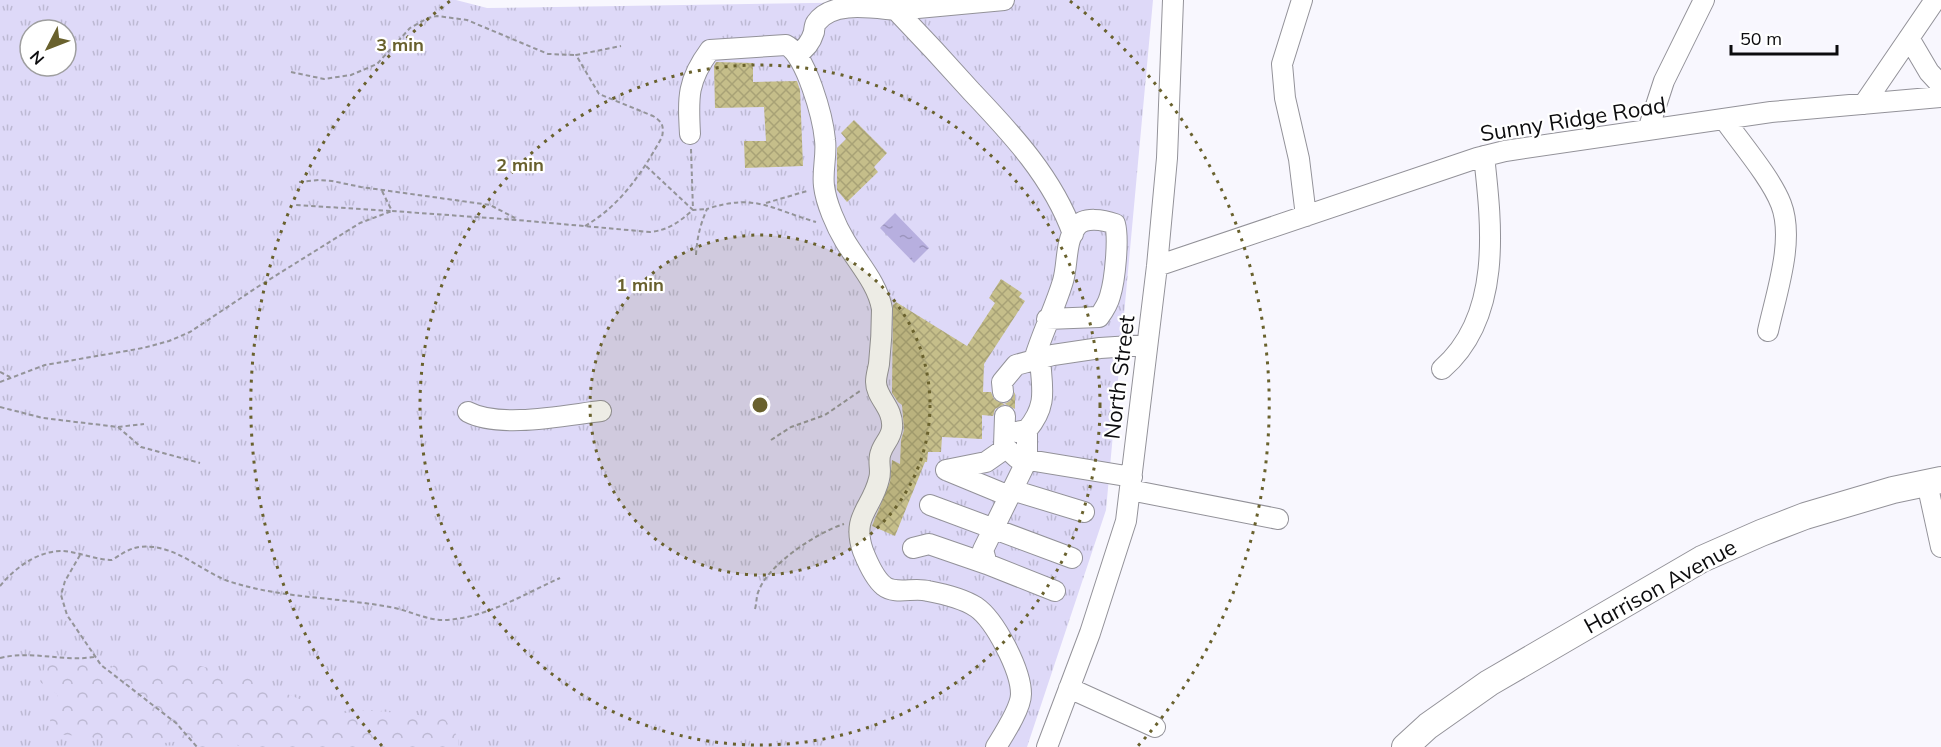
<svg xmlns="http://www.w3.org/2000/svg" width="1941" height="747" viewBox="0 0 1941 747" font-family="Mulish,sans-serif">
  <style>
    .grass { fill: url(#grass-tufts); fill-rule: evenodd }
    .forest { fill: url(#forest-crowns) }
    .water { fill: url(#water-ripples) }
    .building { fill: url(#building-cross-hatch) }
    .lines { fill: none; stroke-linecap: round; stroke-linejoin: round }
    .minor-casing { stroke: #939299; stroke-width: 22 }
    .major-casing { stroke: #939299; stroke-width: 28 }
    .path { stroke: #949499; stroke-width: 2; stroke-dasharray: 4.5 3; stroke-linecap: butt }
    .minor { stroke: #fff; stroke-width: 20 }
    .major { stroke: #fff; stroke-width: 26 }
    .ring { fill: none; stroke: #69612d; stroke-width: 3; stroke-dasharray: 3 6 }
    .labels { text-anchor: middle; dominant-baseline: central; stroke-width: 4.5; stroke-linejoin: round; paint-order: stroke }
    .street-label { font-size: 22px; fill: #0c0c0e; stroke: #fff }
    .centre { fill: #69612d; stroke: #fff; stroke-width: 3 }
    .ring-label { font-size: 18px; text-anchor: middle; font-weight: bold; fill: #69612d; stroke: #fff; stroke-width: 4.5; stroke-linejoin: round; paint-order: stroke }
  </style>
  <defs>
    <pattern id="grass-tufts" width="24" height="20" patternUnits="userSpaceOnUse" patternTransform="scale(1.5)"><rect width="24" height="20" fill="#ded9f8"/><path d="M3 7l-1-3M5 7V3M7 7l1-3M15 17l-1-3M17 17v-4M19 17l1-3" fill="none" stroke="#bdb9d3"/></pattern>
    <pattern id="forest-crowns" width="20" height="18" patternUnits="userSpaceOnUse" patternTransform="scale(1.5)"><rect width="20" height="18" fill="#ded9f8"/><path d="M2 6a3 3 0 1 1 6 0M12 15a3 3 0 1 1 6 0" fill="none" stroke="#bdb9d3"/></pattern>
    <pattern id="water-ripples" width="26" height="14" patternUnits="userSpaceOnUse" patternTransform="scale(1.5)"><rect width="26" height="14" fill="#b7afdf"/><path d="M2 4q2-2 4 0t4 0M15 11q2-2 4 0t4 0" fill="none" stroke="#9c95be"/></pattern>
    <pattern id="building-cross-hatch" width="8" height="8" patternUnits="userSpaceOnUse" patternTransform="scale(1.5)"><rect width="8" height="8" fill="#c5be8a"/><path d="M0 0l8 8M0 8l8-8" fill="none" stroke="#a8a276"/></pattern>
  </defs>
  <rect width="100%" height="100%" fill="#f8f7fe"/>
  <path class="grass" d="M0,0H456L487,8L1015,0H1153L1106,510L1027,747H0ZM30,30H66V66H30Z"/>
  <path class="forest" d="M122,657L192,664L242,676L337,714L369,710L444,718L458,737V747H243L225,740L213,747H191L185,741C165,742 144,747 124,747C111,746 99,738 87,736C75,735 66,737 54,732L48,714L61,706L57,694L40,682L46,663L85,661L106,673Z"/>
  <path class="water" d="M895,213L929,248L914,263L880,228Z"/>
  <path class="building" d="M716,62L753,63V82L797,81L800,90L803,166L745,168L744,141H766L764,107L715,108L714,66Z
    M854,120L887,153L874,167L878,172L847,202L837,190V148L846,139L841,133Z
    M1001,279L1022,293L1019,297L1025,301L984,364L983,392H991L994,399L1004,404L1010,401L1015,392V409L1005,404L995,409L993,416L982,415V439L942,437L941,452H928L927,462H925L895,536L872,526L890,482L892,460L900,464L901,440L904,430L902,405L898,402L892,393L893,305L896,302L967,346L995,303L989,298Z"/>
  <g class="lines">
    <g class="minor-casing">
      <path id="minor" d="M1004,0L896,10C922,37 947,64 972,92C1012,134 1053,178 1073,234
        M1302,0L1282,64L1285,98L1299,159L1306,216
        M1909,38L1929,72L1941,85
        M797,54C806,49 811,42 814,32C814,30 815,24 816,23C832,0 873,8 896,10
        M1864,104L1935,0
        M1724,119C1740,142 1771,178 1781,204C1795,240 1776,294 1768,331
        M1648,130L1664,81L1704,0
        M690,134C688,97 687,81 710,50L786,45C806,54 823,118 825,140C827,155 822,171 824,186C826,203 836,226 845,241C858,263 878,284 882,309C882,327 881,346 879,364C878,370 876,376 876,382C876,398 894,408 892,428C891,438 884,443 881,452C877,461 882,470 879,479C872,509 851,516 863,551C867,561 875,579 884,586C895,595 915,587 928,591C944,594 962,598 976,607C995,620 1021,670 1021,694C1021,708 1004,734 996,747
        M1157,266L1477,158L1505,151L1771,112L1941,97
        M1034,360C1042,333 1055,308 1063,281C1068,264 1065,242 1076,227C1084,216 1104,220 1115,224C1119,239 1115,280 1110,296C1108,304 1104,310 1099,317L1047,319
        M1442,369C1502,317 1492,227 1484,156
        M1003,392L1002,382L1016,365L1053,355L1100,348L1147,345
        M468,412C500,429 566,415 601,411
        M1005,416L1004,446L1017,458L1132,477
        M1027,430V460L983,550L987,564L1055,591
        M1016,432L1027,430C1048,405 1042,389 1040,359
        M946,470L1009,496
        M946,470L986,462L1006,448
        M1927,483L1941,547
        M1012,490L1084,512
        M1130,490L1278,519
        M930,505L1072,558
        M913,548L929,544L987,564
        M1069,688L1155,727
        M1047,747L1090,633L1126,521L1157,266L1167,158L1173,0"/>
    </g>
    <g class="major-casing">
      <path id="major" d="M1405,747L1428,726L1489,683L1702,559L1761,533L1805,516L1893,490L1941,480"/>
    </g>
    <path class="path" d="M291,72L324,79L351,75L377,64L410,28L428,18L437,16L467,20L548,54L576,55
      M691,149L693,210L707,209
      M299,182L319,180L332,181L361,187L490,205L515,218
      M382,191L392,211L517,220L650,232C669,230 679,222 693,210L646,166
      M766,203L807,191
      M585,226C621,205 642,173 662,137C664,127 663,122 653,116L599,94L576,55L621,46
      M696,255C697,238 700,225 707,209C755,193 771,209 816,222
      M0,372L10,377
      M0,382L45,365L143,348L169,341L190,332L259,286L360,223L392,211L296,205
      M0,407L43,418L118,427L144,424
      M118,427L141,447L200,463
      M771,440L791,427L825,415L860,391
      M80,555L65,581L61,595L67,615L101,665L176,723L197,747
      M0,586C15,568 36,552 60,551C77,551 95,560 112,560C128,550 134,545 154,547C182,551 202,571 228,581C282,599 340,597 395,608C412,612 427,620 444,620C484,619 524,594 560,578
      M755,609C757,602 756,596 759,590C770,563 818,532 844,524
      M0,658C32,650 62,662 94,657"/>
    <use href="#minor" class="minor"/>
    <use href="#major" class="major"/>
  </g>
  <circle cx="760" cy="405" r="170" fill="#69612d" fill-opacity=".12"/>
  <g class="ring">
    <circle cx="760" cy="405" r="170"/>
    <circle cx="760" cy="405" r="340"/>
    <path d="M382 746A509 509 0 0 1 450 1M1070 1A509 509 0 0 1 1138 746"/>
  </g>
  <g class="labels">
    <g class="street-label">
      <text transform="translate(1573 119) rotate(-9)">Sunny Ridge Road</text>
      <text transform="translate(1119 377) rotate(-83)">North Street</text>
      <text transform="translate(1660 586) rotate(-29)">Harrison Avenue</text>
    </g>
  </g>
  <circle cx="760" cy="405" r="9" class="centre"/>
  <g class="ring-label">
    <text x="400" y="51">3 min</text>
    <text x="520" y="171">2 min</text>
    <text x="640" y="291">1 min</text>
  </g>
  <g transform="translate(48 48) rotate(228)"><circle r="28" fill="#ffffff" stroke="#9e9e9f" stroke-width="1.5"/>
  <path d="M0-4.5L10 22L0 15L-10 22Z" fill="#69612d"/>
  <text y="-9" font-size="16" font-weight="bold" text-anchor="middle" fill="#0c0c0e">N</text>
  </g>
  <path d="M1731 45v9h106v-9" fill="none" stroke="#0c0c0e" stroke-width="3"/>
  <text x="1740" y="45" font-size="18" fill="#0c0c0e" stroke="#ffffff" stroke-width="4.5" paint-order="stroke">50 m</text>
</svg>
